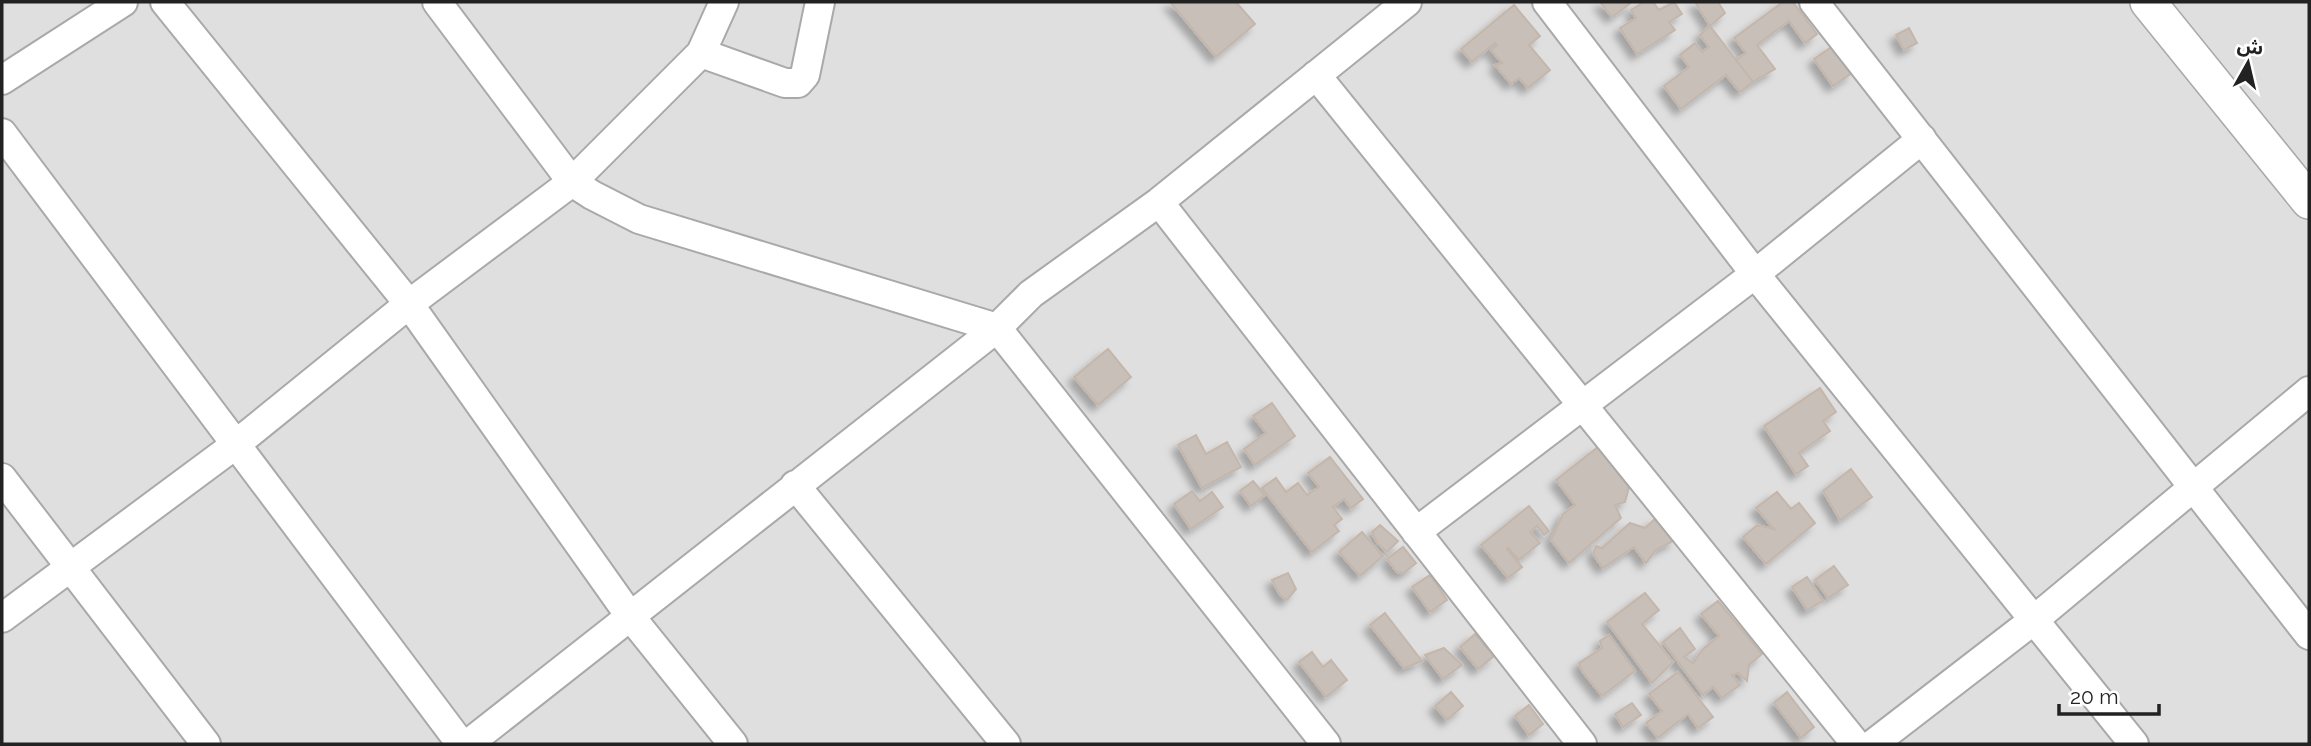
<svg xmlns="http://www.w3.org/2000/svg" width="2311" height="746" viewBox="0 0 2311 746" font-family="Raleway,'Noto Sans Arabic',sans-serif">
  <style>
    .residential { fill: #e0dfdf }
    .building { fill: #c7bfb8; stroke: #c4b6ab; stroke-width: 2; filter: url(#shadow) }
    .lines { fill: none; stroke-linecap: round; stroke-linejoin: round }
    .minor-casing { stroke: #a9a9a9; stroke-width: 32 }
    .tertiary-casing { stroke: #a9a9a9; stroke-width: 38 }
    .minor { stroke: #fff; stroke-width: 28 }
    .tertiary { stroke: #fff; stroke-width: 35 }
  </style>
  <defs>
    <filter id="shadow"><feDropShadow dx="-6" dy="6" stdDeviation="3.5" flood-color="#0004"/></filter>
  </defs>
  <rect width="100%" height="100%" fill="#f2efe9"/>
  <path class="residential" d="M2,2H2309V744H2Z"/>
  <path class="building" d="M1170,2H1236L1255,24L1216,57Z
    M1600,2H1632L1612,17Z
    M1644,2H1653L1659,10L1674,2L1682,14L1669,22L1675,30L1637,54L1620,28L1636,18L1631,10Z
    M1695,2H1718L1725,13L1710,26Z
    M1783,2H1793L1817,34L1805,43L1789,21L1757,45L1775,69L1753,82L1736,60L1746,53L1734,38Z
    M1514,5L1540,36L1529,45L1550,70L1528,88L1519,78L1511,84L1495,65L1502,63L1491,50L1497,45L1495,43L1472,62L1461,49Z
    M1710,26L1753,82L1740,92L1726,75L1681,109L1664,86L1689,67L1680,55L1695,43L1702,52L1709,47L1700,35Z
    M1909,28L1917,43L1904,50L1896,35Z
    M1833,46L1852,73L1833,86L1814,59Z
    M1108,349L1131,377L1098,405L1074,377Z
    M1820,388L1836,412L1823,421L1830,431L1799,453L1808,466L1796,474L1764,426Z
    M1272,403L1295,436L1255,465L1244,449L1266,433L1253,416Z
    M1196,435L1206,454L1227,442L1241,467L1202,488L1178,445Z
    M1598,447L1629,487L1625,502L1615,505L1621,518L1569,563L1551,540L1563,514L1575,505L1556,480Z
    M1330,457L1363,499L1351,508L1344,499L1333,507L1342,519L1334,525L1339,531L1312,552L1262,488L1276,478L1286,492L1298,483L1307,495L1319,487L1308,473Z
    M1851,469L1872,497L1840,520L1823,491Z
    M1253,481L1265,495L1251,506L1240,491Z
    M1192,491L1200,501L1212,492L1223,507L1191,529L1174,504Z
    M1777,492L1791,509L1799,503L1815,523L1766,564L1743,537L1757,525L1774,529L1756,508Z
    M1529,506L1549,531L1544,535L1537,526L1530,532L1540,543L1519,560L1508,548L1507,549L1522,567L1508,578L1481,545Z
    M1655,519L1675,540L1656,550L1646,563L1634,547L1603,568L1593,554L1596,546L1602,548L1630,523L1645,528Z
    M1380,525L1398,541L1387,552L1377,543L1372,532Z
    M1362,532L1383,556L1360,576L1339,552Z
    M1403,547L1416,563L1404,573L1397,572L1387,559Z
    M1834,566L1848,585L1828,598L1815,580Z
    M1288,573L1296,589L1287,600L1280,595L1272,580Z
    M1430,575L1447,600L1430,612L1412,587Z
    M1807,577L1823,601L1807,610L1792,587Z
    M1645,593L1659,610L1642,624L1673,662L1652,683L1607,622Z
    M1718,601L1762,654L1749,665L1747,681L1738,673L1732,675L1740,685L1722,698L1713,687L1703,695L1663,642L1680,628L1695,649L1684,657L1693,663L1703,649L1719,636L1701,614Z
    M1385,613L1422,661L1404,668L1370,625Z
    M1475,634L1494,656L1478,669L1460,647Z
    M1609,635L1635,671L1602,696L1582,671L1579,663L1602,648L1600,641Z
    M1444,648L1462,665L1443,679L1425,655Z
    M1312,652L1323,667L1331,660L1347,680L1326,697L1299,662Z
    M1678,672L1713,717L1698,728L1688,714L1658,738L1646,723L1662,711L1649,694Z
    M1451,692L1463,706L1447,720L1435,706Z
    M1787,692L1814,727L1801,738L1774,703Z
    M1632,703L1641,715L1623,727L1615,714Z
    M1529,705L1543,724L1529,735L1515,716Z"/>
  <g class="lines">
    <g class="minor-casing">
      <path id="minor" d="M165,2L409,304L630,616L733,744
        M437,2L572,182L701,53L724,2
        M1547,2L1755,274L2134,744
        M1814,2L2309,635
        M701,53L785,83H798L805,75L820,2
        M1316,75L1856,744
        M2,80L123,2
        M2,133L461,744
        M1159,202L1582,744
        M2,478L206,744
        M795,485L1006,744
        M1416,532L1755,274L1922,139
        M2,618L235,445L409,304L572,182L592,195L639,219L997,328L1326,744
        M468,744L997,328L1031,294L1159,202L1407,2
        M1873,744L2035,619L2309,391"/>
    </g>
    <g class="tertiary-casing">
      <path id="tertiary" d="M2148,2L2309,201"/>
    </g>
    <use href="#minor" class="minor"/>
    <use href="#tertiary" class="tertiary"/>
  </g>
  <rect width="2311" height="746" fill="none" stroke="#222222" stroke-width="7"/>
  <g transform="translate(2248 63) rotate(8)" stroke="#ffffff" stroke-width="5" paint-order="stroke">
  <path d="M0-5L12 26L0 18L-12 26Z" fill="#222222"/>
  <text y="-10" font-size="19" font-weight="bold" text-anchor="middle" fill="#222222">ش</text>
  </g>
  <path d="M2059 704v10h100v-10" fill="none" stroke="#222222" stroke-width="3.5"/>
  <text x="2070" y="704" font-size="21" fill="#222222" stroke="#ffffff" stroke-width="5" paint-order="stroke">20 m</text>
</svg>
